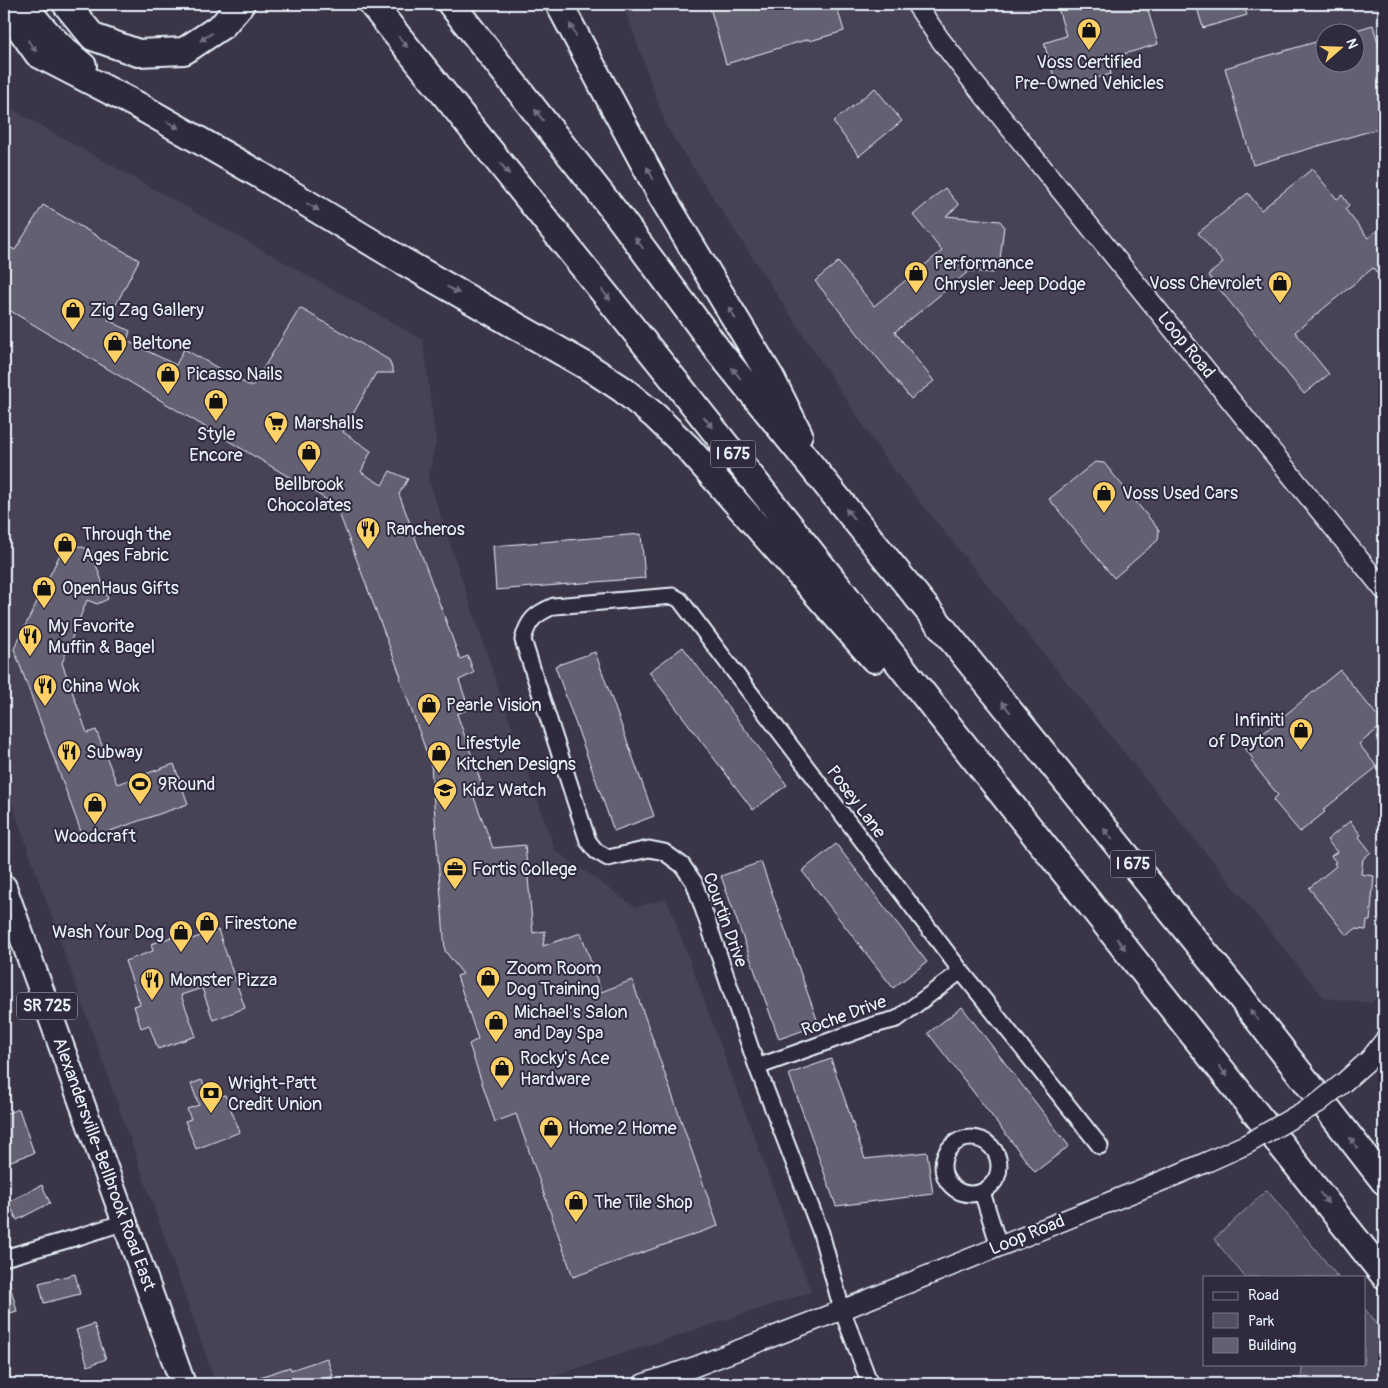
<svg xmlns="http://www.w3.org/2000/svg" width="1388" height="1388" viewBox="0 0 1388 1388" font-family="Pangolin,sans-serif">
  <style>
    .built { fill: #464354; fill-rule: evenodd }
    .green { fill: #504e5f; stroke: #9ca0ac }
    .building { fill: #636171; stroke: #e8f1f8 }
    .lines { fill: none; stroke-linecap: round; stroke-linejoin: round }
    .minor-casing { stroke: #e8f1f8; stroke-width: 19 }
    .tertiary-casing { stroke: #e8f1f8; stroke-width: 22 }
    .primary-casing { stroke: #e8f1f8; stroke-width: 28 }
    .motorway-casing { stroke: #e8f1f8; stroke-width: 30 }
    .minor { stroke: #2f2a3d; stroke-width: 15 }
    .tertiary { stroke: #2f2a3d; stroke-width: 19 }
    .primary { stroke: #2f2a3d; stroke-width: 24 }
    .motorway { stroke: #2f2a3d; stroke-width: 26 }
    .tertiary-bridge-casing { stroke: #e8f1f8; stroke-width: 22; stroke-linecap: butt }
    .tertiary-bridge { stroke: #2f2a3d; stroke-width: 19 }
    .oneway { fill: #70707e }
    .labels { text-anchor: middle; dominant-baseline: central; stroke-width: 4; stroke-linejoin: round; paint-order: stroke }
    .shield { fill: #2f2a3d; stroke: #b0b5c0; stroke-width: 1 }
    .shield-label { font-size: 16px; font-weight: bold; fill: #e8f1f8 }
    .poi-label { font-size: 18px; fill: #e8f1f8; stroke: #2f2a3d; text-anchor: start }
    .street-label { font-size: 18px; fill: #e8f1f8; stroke: #2f2a3d }
  </style>
  <rect width="100%" height="100%" fill="#3a3648"/>
  <filter id="ink" filterUnits="userSpaceOnUse"><feTurbulence type="fractalNoise" baseFrequency=".02" numOctaves="2"/><feDisplacementMap in="SourceGraphic" scale="10" xChannelSelector="R" yChannelSelector="G"/><feConvolveMatrix kernelMatrix="1 2 1 2 8 2 1 2 1" color-interpolation-filters="sRGB"/></filter>
  <g filter="url(#ink)">
    <path class="built" d="M623,4H1384V983L1372,1003L1324,998L888,463L667,128ZM1326,32H1356V62H1326Z
      M4,105L423,340L436,442L428,478L499,690L555,850L635,907L667,899L811,1292L530,1384H216L4,781Z"/>
    <path class="green" d="M1267,1190L1338,1277H1245L1214,1239Z
      M1364,1308L1384,1332V1384H1300L1303,1364H1364Z"/>
    <path class="building" d="M709,4H836L844,31L810,41L809,39L726,64Z
      M1057,4H1146L1158,44L1107,59L1111,74L1080,83V81L1057,87L1044,43L1066,36Z
      M1196,4H1243L1247,15L1203,28Z
      M1373,25L1384,65V127L1253,165L1225,68L1326,39V62H1356V30Z
      M875,88L902,121L859,156L833,122Z
      M1312,169L1337,199L1342,195L1349,205L1345,209L1368,238L1384,225V281L1373,268L1295,332L1329,374L1304,394L1208,275L1223,263L1198,233L1248,193L1261,210Z
      M945,188L959,205L946,216L1000,221L1004,226L999,268L993,273L969,271L895,332L934,381L911,399L815,281L838,262L874,306L942,251L913,215Z
      M43,205L139,260L108,320L130,331L127,341L176,365L184,349L252,387L300,308L389,360L394,373H376L343,432L371,451L361,472L382,485L390,471L408,479L399,494L460,659L468,656L474,673L459,680L469,709L457,714L484,791L473,795L493,848L525,845L533,933L545,931L543,946L581,933L601,992L632,980L718,1226L573,1277L516,1114L495,1122L469,1044L478,1039L457,976L463,974L445,951L431,765L400,678L401,677L336,505L4,307V244L15,250Z
      M1095,462L1104,463L1159,530L1158,540L1114,578L1049,499Z
      M641,534L645,578L496,590L493,546Z
      M66,542L91,550L108,599L97,604L87,600L62,663L87,733L96,730L117,784L174,764L188,804L84,840L14,649Z
      M683,647L787,785L753,810L649,672Z
      M595,652L654,816L614,831L555,666Z
      M1340,670L1384,724L1359,744L1377,767L1323,810L1325,812L1300,832L1273,800L1278,795L1251,761L1253,759L1245,748Z
      M1350,821L1361,835L1359,837L1371,852L1363,859L1361,874L1374,876L1370,921H1367L1366,930L1355,929L1347,936L1309,888L1336,866L1334,863L1336,862L1331,856L1337,852L1327,840Z
      M836,844L927,962L893,988L802,871Z
      M761,862L819,1025L779,1039L721,876Z
      M218,930L245,1008L213,1020L202,988L181,995L196,1036L158,1049L149,1025L141,1028L134,1006L140,1004L125,961L153,951L151,944L190,931L192,939Z
      M962,1007L1069,1146L1035,1172L928,1033Z
      M831,1059L865,1159L927,1152L933,1194L836,1206L789,1074Z
      M202,1080L210,1101L225,1095L240,1132L196,1149L185,1121L191,1119L187,1109L199,1105L191,1084Z
      M19,1109L34,1153L8,1162L4,1150V1114Z
      M42,1185L50,1203L17,1220L8,1202Z
      M4,1274H7L17,1311L4,1315Z
      M75,1274L80,1294L44,1303L39,1283Z
      M94,1324L106,1359L88,1366L76,1330Z
      M327,1358L333,1376L326,1378L329,1384H246L245,1382L290,1367L291,1370Z"/>
    <g class="lines">
      <g class="minor-casing">
        <path id="minor" d="M757,1067L874,1025L897,1019L961,971
          M943 1166a28 28 0 1 1 56 0a28 28 0 1 1-56 0Z
          M982,1192L999,1246
          M4,1258L81,1236L125,1222
          M870,1384L842,1310L821,1233L757,1067L694,882L682,865L664,852L649,849L608,858L596,851L588,841L523,640C528,620 535,614 554,606L673,596L680,600L961,971L1100,1146"/>
      </g>
      <g class="tertiary-casing">
        <path id="tertiary" d="M916,4L939,38L973,82L1384,590
          M1370,1059L1384,1041
          M643,1384L694,1367L842,1310L1174,1176L1207,1162"/>
      </g>
      <g class="primary-casing">
        <path id="primary" d="M4,887L183,1384"/>
      </g>
      <g class="motorway-casing">
        <path id="motorway" d="M24,4C40,29 61,48 83,66
          M66,4L93,37L138,53L184,51L223,25L241,4
          M372,4L679,386L1384,1275
          M451,4L619,217L720,353L1235,990L1384,1181
          M559,4L662,197L771,378L799,434
          M4,6L38,54L139,106L260,175L401,260L590,368L622,389L655,416L688,448L874,659"/>
      </g>
      <use href="#minor" class="minor"/>
      <use href="#tertiary" class="tertiary"/>
      <use href="#primary" class="primary"/>
      <use href="#motorway" class="motorway"/>
      <g class="tertiary-bridge-casing">
        <path id="tertiary-bridge" d="M1207,1162L1247,1144L1318,1103L1343,1083L1370,1059"/>
      </g>
      <use href="#tertiary-bridge" class="tertiary-bridge"/>
    </g>
    <defs><path id="oneway-solid" d="M-6-.8H1V-3.2L6.5 0L1 3.2V.8H-6Z" transform="scale(1.25)"/></defs>
    <g class="oneway">
      <use href="#oneway-solid" transform="translate(573 30) rotate(-118)"/>
      <use href="#oneway-solid" transform="translate(206 37) rotate(147)"/>
      <use href="#oneway-solid" transform="translate(403 42) rotate(51)"/>
      <use href="#oneway-solid" transform="translate(32 46) rotate(54)"/>
      <use href="#oneway-solid" transform="translate(539 115) rotate(-128)"/>
      <use href="#oneway-solid" transform="translate(173 125) rotate(30)"/>
      <use href="#oneway-solid" transform="translate(505 169) rotate(51)"/>
      <use href="#oneway-solid" transform="translate(650 173) rotate(-118)"/>
      <use href="#oneway-solid" transform="translate(313 207) rotate(31)"/>
      <use href="#oneway-solid" transform="translate(639 243) rotate(-127)"/>
      <use href="#oneway-solid" transform="translate(453 290) rotate(30)"/>
      <use href="#oneway-solid" transform="translate(606 295) rotate(51)"/>
      <use href="#oneway-solid" transform="translate(732 313) rotate(-121)"/>
      <use href="#oneway-solid" transform="translate(736 373) rotate(-129)"/>
      <use href="#oneway-solid" transform="translate(708 422) rotate(52)"/>
      <use href="#oneway-solid" transform="translate(850 514) rotate(-129)"/>
      <use href="#oneway-solid" transform="translate(1006 707) rotate(-129)"/>
      <use href="#oneway-solid" transform="translate(1108 834) rotate(-129)"/>
      <use href="#oneway-solid" transform="translate(1121 944) rotate(52)"/>
      <use href="#oneway-solid" transform="translate(1254 1015) rotate(-128)"/>
      <use href="#oneway-solid" transform="translate(1223 1071) rotate(52)"/>
      <use href="#oneway-solid" transform="translate(1354 1143) rotate(-128)"/>
      <use href="#oneway-solid" transform="translate(1324 1198) rotate(52)"/>
    </g>
  </g>
  <defs>
    <g id="shop-pin" transform="scale(1.25)"><path d="M0 17L-7.5 6A9.5 9.5 0 1 1 7.5 6Z" fill="#ffd166" stroke="#2f2a3d"/><path d="M-5-2.5h2.3a2.7 3.5 0 0 1 5.4 0H5L5.5 6h-11ZM-1.5-2.5h3a1.5 2.3 0 0 0-3 0Z" fill="#111"/></g>
    <g id="supermarket-pin" transform="scale(1.25)"><path d="M0 17L-7.5 6A9.5 9.5 0 1 1 7.5 6Z" fill="#ffd166" stroke="#2f2a3d"/><path d="M-6-5.5h2.5l.6 2H6L4.5 2H-2.5L-4.4-4H-6ZM-1.5 3.2a1.3 1.3 0 1 0 .1 0ZM3 3.2a1.3 1.3 0 1 0 .1 0Z" fill="#111"/></g>
    <g id="restaurant-pin" transform="scale(1.25)"><path d="M0 17L-7.5 6A9.5 9.5 0 1 1 7.5 6Z" fill="#ffd166" stroke="#2f2a3d"/><path d="M-5-6h1v4h1v-4h1v4h1v-4h1v5L-1.5 .5V6h-2V.5L-5-1ZM5-6V6H3V1.5H1.5Q1.5-4 5-6Z" fill="#111"/></g>
    <g id="stadium-pin" transform="scale(1.25)"><path d="M0 17L-7.5 6A9.5 9.5 0 1 1 7.5 6Z" fill="#ffd166" stroke="#2f2a3d"/><path d="M0-5a6.5 5 0 1 0 0 10a6.5 5 0 1 0 0-10ZM-3.5-1.8h7v3.6h-7Z" fill="#111"/></g>
    <g id="school-pin" transform="scale(1.25)"><path d="M0 17L-7.5 6A9.5 9.5 0 1 1 7.5 6Z" fill="#ffd166" stroke="#2f2a3d"/><path d="M0-5L7-2L0 1L-7-2ZM-4 1L0 2.5L4 1V4Q0 6-4 4Z" fill="#111"/></g>
    <g id="office-pin" transform="scale(1.25)"><path d="M0 17L-7.5 6A9.5 9.5 0 1 1 7.5 6Z" fill="#ffd166" stroke="#2f2a3d"/><path d="M-6-3h4V-5.5h4V-3h4V5H-6ZM-1-4.5V-3h2v-1.5ZM-6 0V1H6V0Z" fill="#111"/></g>
    <g id="bank-pin" transform="scale(1.25)"><path d="M0 17L-7.5 6A9.5 9.5 0 1 1 7.5 6Z" fill="#ffd166" stroke="#2f2a3d"/><path d="M-6-4H6V4H-6ZM0-2.3a2.3 2.3 0 1 0 0 4.6a2.3 2.3 0 1 0 0-4.6Z" fill="#111"/></g>
  </defs>
  <g fill-rule="evenodd">
    <use href="#shop-pin" x="1089" y="30"/>
    <use href="#shop-pin" x="916" y="273"/>
    <use href="#shop-pin" x="1280" y="283"/>
    <use href="#shop-pin" x="73" y="310"/>
    <use href="#shop-pin" x="115" y="343"/>
    <use href="#shop-pin" x="168" y="374"/>
    <use href="#shop-pin" x="216" y="401"/>
    <use href="#supermarket-pin" x="276" y="423"/>
    <use href="#shop-pin" x="309" y="452"/>
    <use href="#shop-pin" x="1104" y="493"/>
    <use href="#restaurant-pin" x="368" y="529"/>
    <use href="#shop-pin" x="65" y="544"/>
    <use href="#shop-pin" x="44" y="588"/>
    <use href="#restaurant-pin" x="30" y="636"/>
    <use href="#restaurant-pin" x="45" y="686"/>
    <use href="#shop-pin" x="429" y="705"/>
    <use href="#shop-pin" x="1301" y="730"/>
    <use href="#restaurant-pin" x="69" y="752"/>
    <use href="#shop-pin" x="439" y="753"/>
    <use href="#stadium-pin" x="140" y="784"/>
    <use href="#school-pin" x="445" y="790"/>
    <use href="#shop-pin" x="95" y="804"/>
    <use href="#office-pin" x="455" y="869"/>
    <use href="#shop-pin" x="207" y="923"/>
    <use href="#shop-pin" x="181" y="932"/>
    <use href="#shop-pin" x="488" y="978"/>
    <use href="#restaurant-pin" x="152" y="980"/>
    <use href="#shop-pin" x="496" y="1022"/>
    <use href="#shop-pin" x="502" y="1068"/>
    <use href="#bank-pin" x="211" y="1093"/>
    <use href="#shop-pin" x="551" y="1128"/>
    <use href="#shop-pin" x="576" y="1202"/>
  </g>
  <g class="labels">
    <g class="shield">
      <rect x="710.5" y="440.5" width="45" height="27" rx="4"/>
      <rect x="1110.5" y="850.5" width="45" height="27" rx="4"/>
      <rect x="17" y="992.5" width="60" height="27" rx="4"/>
    </g>
    <g class="shield-label">
      <text x="733" y="454">I 675</text>
      <text x="1133" y="864">I 675</text>
      <text x="47" y="1006">SR 725</text>
    </g>
    <g class="poi-label">
      <text x="1089" y="62" text-anchor="middle">Voss Certified<tspan x="1089" dy="21">Pre-Owned Vehicles</tspan></text>
      <text x="934" y="263">Performance<tspan x="934" dy="21">Chrysler Jeep Dodge</tspan></text>
      <text x="1262" y="283" text-anchor="end">Voss Chevrolet</text>
      <text x="90" y="310">Zig Zag Gallery</text>
      <text x="132" y="343">Beltone</text>
      <text x="186" y="374">Picasso Nails</text>
      <text x="294" y="423">Marshalls</text>
      <text x="216" y="434" text-anchor="middle">Style<tspan x="216" dy="21">Encore</tspan></text>
      <text x="309" y="484" text-anchor="middle">Bellbrook<tspan x="309" dy="21">Chocolates</tspan></text>
      <text x="1122" y="493">Voss Used Cars</text>
      <text x="386" y="529">Rancheros</text>
      <text x="82" y="534">Through the<tspan x="82" dy="21">Ages Fabric</tspan></text>
      <text x="62" y="588">OpenHaus Gifts</text>
      <text x="48" y="626">My Favorite<tspan x="48" dy="21">Muffin &amp; Bagel</tspan></text>
      <text x="62" y="686">China Wok</text>
      <text x="446" y="705">Pearle Vision</text>
      <text x="1284" y="720" text-anchor="end">Infiniti<tspan x="1284" dy="21">of Dayton</tspan></text>
      <text x="456" y="743">Lifestyle<tspan x="456" dy="21">Kitchen Designs</tspan></text>
      <text x="86" y="752">Subway</text>
      <text x="158" y="784">9Round</text>
      <text x="462" y="790">Kidz Watch</text>
      <text x="95" y="836" text-anchor="middle">Woodcraft</text>
      <text x="472" y="869">Fortis College</text>
      <text x="224" y="923">Firestone</text>
      <text x="164" y="932" text-anchor="end">Wash Your Dog</text>
      <text x="506" y="968">Zoom Room<tspan x="506" dy="21">Dog Training</tspan></text>
      <text x="170" y="980">Monster Pizza</text>
      <text x="514" y="1012">Michael's Salon<tspan x="514" dy="21">and Day Spa</tspan></text>
      <text x="520" y="1058">Rocky's Ace<tspan x="520" dy="21">Hardware</tspan></text>
      <text x="228" y="1083">Wright-Patt<tspan x="228" dy="21">Credit Union</tspan></text>
      <text x="568" y="1128">Home 2 Home</text>
      <text x="594" y="1202">The Tile Shop</text>
    </g>
    <g class="street-label">
      <text transform="translate(1186 345) rotate(51)">Loop Road</text>
      <text transform="translate(856 802) rotate(53)">Posey Lane</text>
      <text transform="translate(725 920) rotate(70)">Courtin Drive</text>
      <text transform="translate(844 1016) rotate(-20)">Roche Drive</text>
      <text transform="translate(104 1164) rotate(70)">Alexandersville-Bellbrook Road East</text>
      <text transform="translate(1027 1235) rotate(-22)">Loop Road</text>
    </g>
  </g>
  <rect width="1388" height="1388" fill="none" stroke="#2f2a3d" stroke-width="20"/>
  <rect x="10" y="10" width="1368" height="1368" fill="none" stroke="#e8f1f8" stroke-width="2" filter="url(#ink)"/>
  <rect x="1203" y="1276" width="162" height="90" fill="#2f2a3d" stroke="#797a88"/>
  <rect x="1213" y="1292" width="25" height="8" fill="#2f2a3d" stroke="#797a88"/>
  <text x="1248" y="1300" font-size="15" fill="#e8f1f8">Road</text>
  <rect x="1213" y="1313" width="25" height="15" fill="#504e5f" stroke="#797a88"/>
  <text x="1248" y="1326" font-size="15" fill="#e8f1f8">Park</text>
  <rect x="1213" y="1338" width="25" height="15" fill="#636171" stroke="#797a88"/>
  <text x="1248" y="1350" font-size="15" fill="#e8f1f8">Building</text>
  <g transform="translate(1340 48) rotate(70)"><circle r="24" fill="#2f2a3d" stroke="#797a88"/>
  <path d="M0-4L9 19L0 12L-9 19Z" fill="#ffd166"/>
  <text y="-8" font-size="14" font-weight="bold" text-anchor="middle" fill="#e8f1f8">N</text>
  </g>
</svg>
